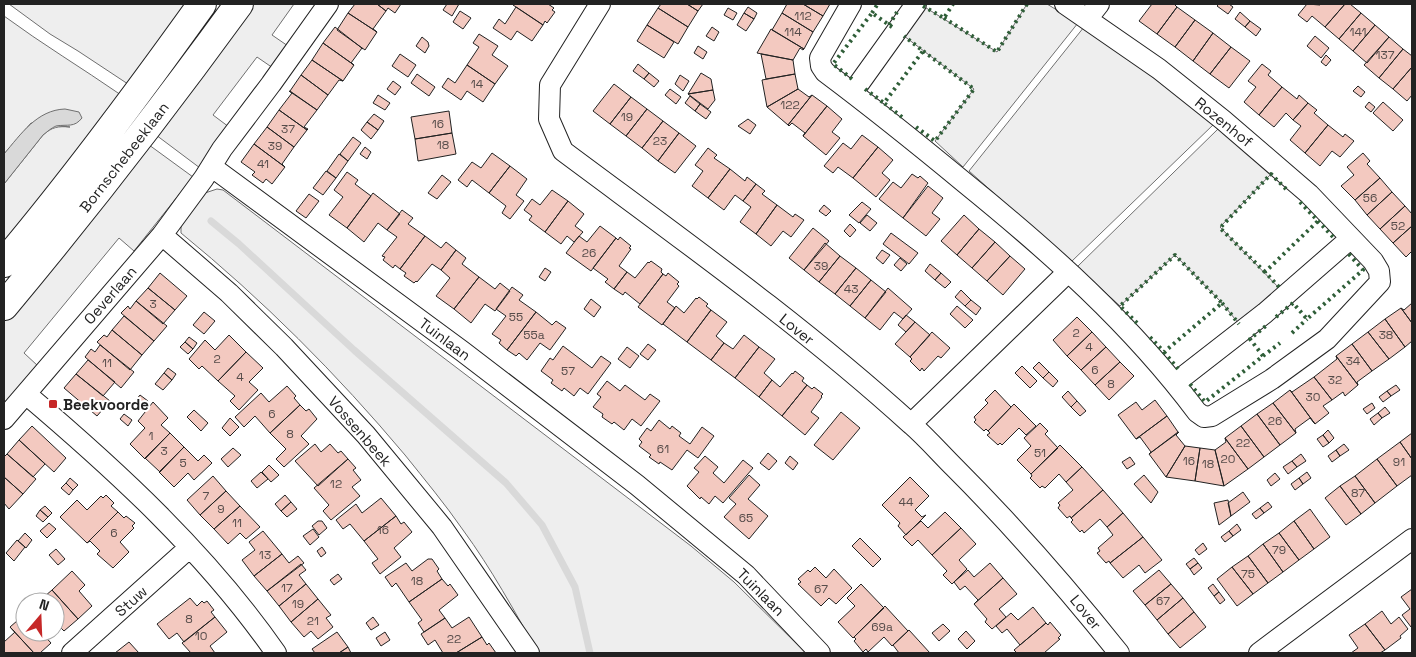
<svg xmlns="http://www.w3.org/2000/svg" width="1416" height="657" viewBox="0 0 1416 657" font-family="'Space Grotesk',sans-serif">
  <style>
    .green { fill: #eee; stroke: #6f6f6f }
    .water { fill: #d9d9d9; stroke: #6f6f6f }
    .lines { fill: none; stroke-linecap: round; stroke-linejoin: round }
    .stream { stroke: #d9d9d9; stroke-width: 7 }
    .building { fill: #f3c9c0; stroke: #222 }
    .street-casing { stroke: #222; stroke-width: 22 }
    .secondary-casing { stroke: #222; stroke-width: 30 }
    .street { stroke: #fff; stroke-width: 20 }
    .secondary { stroke: #fff; stroke-width: 28 }
    .hedge { stroke: #2f5e38; stroke-width: 4; stroke-dasharray: 2.5 4; stroke-linecap: butt }
    .poi-dot { fill: #c62828; stroke: #fff; stroke-width: 2 }
    .labels { text-anchor: middle; dominant-baseline: central; stroke-width: 4; stroke-linejoin: round; paint-order: stroke }
    .number-label { font-size: 12px; fill: #564c4a }
    .street-label { font-size: 15px; fill: #222; stroke: #fff }
    .poi-label { font-size: 15px; font-weight: bold; fill: #222; stroke: #fff; text-anchor: start }
  </style>
  <rect width="100%" height="100%" fill="#fff"/>
  <path class="green" d="M9,4H197L134,88L78,51L50,34Z
    M246,4H294L272,35L288,46L273,68L257,57L213,115L229,127L200,168L152,132Z
    M1027,4H1047L1078,23L963,167L935,141L974,89L904,36L923,6L997,52Z
    M4,16C42,44 82,68 121,95L4,253V184L43,135C52,127 58,126 70,127L31,123L4,154Z
    M1084,27L1176,94L1214,124L1071,262L969,171Z
    M1219,128L1271,174L1220,227L1281,290L1239,324L1222,303L1175,255L1120,306L1077,267Z
    M145,142L193,177L134,251L119,238L24,353L38,366L4,405V316Z
    M217,189L223,190L691,546L734,582L806,653H538C515,612 491,568 463,530C445,504 425,480 405,455C337,374 263,300 181,233V220L199,195Z"/>
  <path class="water" d="M65,109L79,112L82,118C74,128 68,124 56,126C51,128 47,132 43,135L4,184V154C21,134 37,110 65,109Z"/>
  <g class="lines">
    <path class="stream" d="M211,221L239,244L354,350L506,483L542,525L575,587L590,653"/>
  </g>
  <path class="building" d="M355,4H377L386,11L373,29L377,32L348,13Z
    M377,4H401L395,13L388,8L386,11Z
    M447,4H459L452,16L443,10Z
    M514,4H548L554,8L552,10L555,12L547,23L545,21L543,25L513,5Z
    M661,4H687L698,11L688,27L658,8Z
    M687,4H703L698,11Z
    M787,4H803L823,16L813,32L782,13Z
    M803,4H830L823,16Z
    M1152,4H1174L1177,7L1157,34L1139,21Z
    M1219,4H1229L1233,7L1228,14L1217,6Z
    M1307,4L1320,5L1321,4H1345L1325,27L1312,16L1307,22L1298,15Z
    M1345,4H1350L1361,13L1339,39L1325,27Z
    M516,7L543,25L532,41L517,31L511,40L493,28L499,19L505,24Z
    M748,7L757,13L754,19L744,13Z
    M1177,7L1195,20L1175,47L1157,34Z
    M658,8L688,27L678,44L647,25Z
    M728,8L737,13L733,20L724,15Z
    M460,11L471,18L463,29L453,22Z
    M1240,12L1250,21L1245,27L1235,19Z
    M348,13L377,32L365,50L337,30Z
    M744,13L754,19L746,31L737,25Z
    M782,13L813,32L804,49L772,30Z
    M1361,13L1375,25L1353,51L1339,39Z
    M1195,20L1213,33L1193,61L1175,47Z
    M1250,21L1261,29L1256,36L1245,27Z
    M647,25L674,42L664,58L637,41Z
    M1375,25L1389,37L1367,63L1353,51Z
    M335,27L363,49L362,48L351,63L354,65L323,43Z
    M712,27L719,32L714,41L706,36Z
    M771,29L804,49L803,50L800,48L793,60L757,53Z
    M1213,33L1231,47L1210,74L1193,61Z
    M479,34L498,46L492,55L508,66L495,84L467,65L479,47L473,43Z
    M1315,36L1329,48L1321,58L1307,46Z
    M422,37L428,42L429,46L425,53L416,46Z
    M1389,37L1403,49L1379,78L1364,65Z
    M323,43L354,65L343,81L312,60Z
    M698,46L707,52L703,59L694,53Z
    M1231,47L1250,61L1229,88L1210,74Z
    M1403,49L1412,56V67L1393,89L1379,78Z
    M400,54L416,65L408,77L392,66Z
    M761,54L793,60L795,74L766,79Z
    M1326,55L1331,60L1326,66L1321,62Z
    M312,60L343,81L339,80L328,95L301,75Z
    M638,64L649,73L644,79L633,71Z
    M1262,64L1271,71L1268,75L1282,87L1259,115L1244,102L1256,87L1248,81Z
    M467,65L495,84L483,102L467,91L461,100L442,87L448,78L455,83Z
    M1412,67V95L1407,101L1393,89Z
    M649,73L659,81L654,87L644,79Z
    M701,73L711,79L713,90L688,94Z
    M417,74L435,87L429,96L411,83Z
    M795,74L798,89L767,107L762,80Z
    M301,75L328,95L317,110L290,91Z
    M680,75L689,81L683,91L675,84Z
    M393,81L401,87L395,95L387,89Z
    M614,84L631,97L610,124L593,111Z
    M1358,86L1365,92L1361,97L1353,91Z
    M1282,87L1297,99L1299,95L1308,103L1293,120L1286,113L1274,127L1259,115Z
    M670,89L681,97L676,104L665,95Z
    M798,89L809,97L812,95L788,125L767,107Z
    M713,90L715,100L708,109L688,94Z
    M289,91L317,110L304,127L308,129L307,130L279,110L292,93Z
    M378,95L390,103L385,110L373,103Z
    M812,95L827,106L803,136L805,133L792,123L789,126L788,125Z
    M690,96L700,104L695,111L685,103Z
    M631,97L647,109L626,136L610,124Z
    M1369,102L1375,107L1371,112L1365,107Z
    M1383,102L1403,120L1393,131L1373,113Z
    M1308,103L1317,110L1314,113L1328,125L1305,153L1290,140L1301,126L1293,120Z
    M700,104L711,112L706,119L695,111Z
    M827,106L842,119L832,132L840,138L826,155L803,136Z
    M647,109L663,121L642,148L626,136Z
    M279,110L307,130L294,147L267,127Z
    M449,111L452,133L415,139L411,117Z
    M374,114L384,121L378,130L367,122Z
    M748,119L756,125L750,134L738,126Z
    M663,121L679,133L658,161L642,148Z
    M367,122L378,130L371,139L361,130Z
    M1328,125L1343,137L1345,134L1354,141L1340,157L1332,151L1320,166L1305,153Z
    M267,127L294,147L282,164L285,167L254,144Z
    M452,133L456,154L418,161L415,139Z
    M679,133L696,146L675,173L658,161Z
    M862,135L878,147L853,178L838,167L833,173L824,166L843,143L851,149Z
    M353,137L361,143L348,161L340,154Z
    M254,144L285,167L272,184L266,179L263,183L252,175L255,172L241,162Z
    M365,147L371,152L367,159L360,154Z
    M878,147L893,160L882,173L890,180L876,197L853,178Z
    M708,148L717,155L714,158L730,169L708,198L692,186L703,171L695,165Z
    M492,153L510,166L489,193L472,180L467,187L458,180L472,162L481,168Z
    M1363,153L1370,161L1367,164L1380,178L1355,200L1341,186L1354,175L1347,167Z
    M339,154L348,161L336,178L327,171Z
    M510,166L527,179L516,195L524,201L510,219L502,213L506,206L489,193Z
    M730,169L745,181L747,177L756,184L743,201L735,195L724,210L708,198Z
    M326,171L336,178L323,195L313,188Z
    M347,172L358,180L355,184L371,196L347,228L329,215L343,197L334,190Z
    M912,174L918,178L920,176L928,183L903,218L879,199L893,182L901,188Z
    M442,175L451,182L437,199L428,193Z
    M1380,178L1392,192L1367,215L1355,200Z
    M756,184L765,191L762,194L777,205L756,234L740,222L751,207L743,201Z
    M928,186L943,198L932,213L940,219L926,236L903,218Z
    M552,190L568,201L545,232L529,220L532,216L524,210L532,199L540,205Z
    M1392,192L1405,206L1380,229L1367,215Z
    M373,193L400,214L387,230L378,223L364,242L347,228Z
    M309,194L319,201L306,218L296,211Z
    M568,201L584,214L575,226L583,232L574,242L567,236L561,244L545,232Z
    M862,202L871,209L859,223L849,215Z
    M777,205L793,217L795,214L804,220L791,237L783,231L771,246L756,234Z
    M824,205L831,211L826,216L819,211Z
    M1405,206L1412,214V226L1393,243L1380,229Z
    M402,210L413,218L408,224L425,236L400,269L395,265L393,268L383,260L385,257L382,256L397,237L387,230Z
    M867,215L877,223L870,231L860,223Z
    M964,215L979,229L957,255L941,241Z
    M850,224L856,230L850,237L844,231Z
    M600,226L616,238L591,271L566,253L579,236L587,242Z
    M1412,226V251L1406,257L1393,243Z
    M813,228L829,241L804,270L789,258Z
    M979,229L995,242L972,268L957,255Z
    M891,233L918,253L909,264L883,244Z
    M425,236L441,248L446,242L456,250L441,270L432,264L417,282L416,281L414,283L404,276L406,273L400,269Z
    M620,237L631,246L629,248L631,249L619,266L627,272L614,289L605,282L608,279L593,268L616,238L618,240Z
    M995,242L1010,256L987,281L972,268Z
    M825,243L840,256L819,282L804,270Z
    M456,250L466,258L462,264L479,277L454,309L436,296L450,278L441,270Z
    M882,250L890,255L883,264L876,258Z
    M840,256L856,268L835,294L819,282Z
    M1010,256L1025,269L1003,295L987,281Z
    M900,258L907,264L901,271L894,265Z
    M651,261L662,269L661,272L663,274L640,304L625,292L623,295L614,289L627,272L635,278L648,262L649,263Z
    M930,264L941,273L935,280L925,271Z
    M545,268L551,272L545,281L539,277Z
    M856,268L871,280L850,306L835,294Z
    M160,273L187,296L175,310L148,288Z
    M668,273L679,282L677,284L679,286L667,302L675,308L662,325L638,307L663,274L666,276Z
    M941,273L951,282L945,288L935,280Z
    M479,277L495,289L500,283L510,291L495,311L485,304L471,323L454,309Z
    M871,280L886,292L865,318L850,306Z
    M512,287L523,295L519,300L536,312L507,350L499,343L501,340L492,334L506,316L496,309Z
    M148,288L175,310L163,324L136,301Z
    M888,288L912,309L903,319L894,312L880,330L865,318Z
    M961,290L971,300L965,306L955,297Z
    M699,297L708,304L706,306L711,310L687,342L663,324L676,306L684,313L696,298L697,299Z
    M591,299L601,307L594,317L584,309Z
    M971,300L981,308L976,315L965,306Z
    M136,301L167,326L154,341L121,313L128,306L130,309Z
    M1412,303V323L1401,308L1404,310Z
    M957,306L973,320L965,328L950,314Z
    M1401,308L1412,323V341L1405,347L1385,319Z
    M711,310L727,322L716,336L724,343L711,360L687,342Z
    M204,312L215,321L204,334L193,325Z
    M536,312L552,325L556,321L566,328L550,350L540,343L527,360L519,353L516,356L507,350Z
    M906,315L915,322L906,332L898,325Z
    M124,316L154,341L142,355L112,330Z
    M1077,317L1092,332L1067,356L1053,340Z
    M1385,319L1405,347L1389,359L1368,332Z
    M915,322L930,335L910,357L895,344Z
    M112,330L142,355L130,370L97,342L104,335L107,337Z
    M932,332L950,348L941,358L938,356L924,371L922,368L920,371L910,361L912,359L910,357Z
    M1092,332L1106,347L1081,370L1067,356Z
    M1368,332L1389,359L1372,371L1352,344Z
    M229,335L246,352L218,381L202,366L199,369L189,359L205,340L215,350Z
    M744,335L759,347L735,378L711,360L724,343L733,349Z
    M189,337L197,343L193,349L185,342Z
    M185,342L193,349L188,354L180,347Z
    M648,344L656,350L648,360L640,354Z
    M1352,344L1372,371L1357,382L1358,385L1336,356Z
    M100,345L134,372L121,388L85,357L91,349L95,352Z
    M563,346L592,368L601,356L611,363L588,394L580,388L574,396L564,388L562,391L551,383L553,380L541,371L550,358L553,360Z
    M627,347L639,356L630,368L618,359Z
    M759,347L775,359L764,373L772,380L759,397L735,378Z
    M1106,347L1120,362L1095,385L1081,370Z
    M246,352L263,368L249,382L258,390L239,410L230,401L235,396L218,381Z
    M1336,356L1358,385L1345,396L1343,392L1332,400L1314,377L1337,359Z
    M88,360L115,382L103,396L76,374Z
    M1039,362L1049,372L1043,378L1033,368Z
    M1120,362L1134,376L1109,400L1095,385Z
    M1022,366L1037,381L1030,388L1015,373Z
    M168,368L176,374L172,380L164,373Z
    M795,371L804,378L802,381L807,385L782,416L759,397L772,380L780,387L792,373L793,374Z
    M1049,372L1058,381L1053,387L1043,378Z
    M164,373L172,380L163,390L155,384Z
    M76,374L110,401L97,416L64,388Z
    M1314,377L1332,400L1323,406L1329,413L1315,424L1290,390L1292,392Z
    M607,381L620,391L625,385L645,400L650,394L660,401L641,426L632,419L624,430L614,422L612,424L602,417L603,414L593,407L601,397L597,394Z
    M807,385L812,389L814,387L823,394L821,396L822,397L811,412L819,418L805,435L782,416Z
    M1396,385L1400,390L1391,396L1387,391Z
    M287,386L296,396L294,398L300,405L270,433L255,416L244,427L235,417L261,393L269,402Z
    M995,390L1011,407L988,431L986,429L984,431L974,422L976,420L974,417L988,403L985,400Z
    M1290,390L1315,424L1310,418L1295,429L1296,433L1273,403Z
    M1068,391L1077,401L1071,407L1062,397Z
    M1387,391L1391,396L1383,402L1379,397Z
    M140,395L148,401L144,406L136,400Z
    M136,400L144,406L140,411L132,405Z
    M1155,400L1167,416L1136,439L1118,415L1136,402L1142,410Z
    M1077,401L1086,411L1080,416L1071,407Z
    M153,402L168,418L161,425L170,433L145,459L130,444L145,428L138,421Z
    M1273,403L1296,433L1280,445L1257,414Z
    M1372,403L1375,408L1367,414L1363,409Z
    M1014,404L1036,426L1026,435L1019,428L1002,445L1000,443L998,445L987,435L990,433L988,431Z
    M300,405L306,411L309,409L317,419L301,436L309,444L284,467L276,459L286,449L270,433Z
    M1385,407L1390,413L1382,418L1378,413Z
    M194,410L208,423L201,431L187,417Z
    M841,412L860,428L833,460L814,445Z
    M1378,413L1382,418L1374,425L1370,419Z
    M124,414L132,420L128,426L120,419Z
    M1257,414L1280,445L1264,457L1241,426Z
    M1167,416L1178,432L1149,454L1151,452L1140,437L1136,439Z
    M230,418L239,427L230,436L222,428Z
    M659,420L670,429L672,426L681,433L679,436L690,444L702,427L714,436L698,458L687,450L672,470L660,462L659,464L649,457L651,455L639,446L642,442L639,439L647,428L651,431Z
    M1040,423L1048,431L1045,434L1058,448L1031,474L1017,460L1031,446L1024,438Z
    M32,426L66,458L54,472L19,440Z
    M1241,426L1264,457L1248,469L1225,438Z
    M1328,430L1334,438L1329,443L1323,435Z
    M1179,432L1176,435L1185,446L1166,477L1149,454Z
    M170,433L184,447L160,472L145,458Z
    M1412,433V459L1400,442Z
    M1323,435L1329,443L1323,447L1317,439Z
    M1225,438L1248,469L1224,486L1215,450L1226,442Z
    M19,440L45,464L33,477L7,454Z
    M1400,442L1412,459V475L1397,486L1377,459Z
    M315,444L321,452L330,444L338,453L341,451L348,459L318,486L295,461Z
    M1344,444L1349,450L1340,456L1336,450Z
    M1060,445L1082,467L1066,482L1059,474L1045,488L1042,486L1040,488L1030,478L1032,476L1031,474Z
    M1185,446L1200,448L1195,481L1166,477Z
    M184,447L198,461L204,455L212,463L194,480L188,473L174,487L159,472Z
    M233,448L241,455L228,467L221,459Z
    M1200,448L1215,450L1224,486L1195,481Z
    M1336,450L1340,456L1332,462L1328,456Z
    M768,453L777,461L769,470L760,463Z
    M7,454L36,479L23,494L4,477V457Z
    M1301,454L1306,461L1297,467L1292,461Z
    M705,456L718,467L713,473L724,483L743,460L753,468L723,503L715,496L709,504L701,497L700,499L687,486L699,472L694,468Z
    M790,456L798,463L793,470L785,463Z
    M1130,457L1135,464L1127,469L1122,462Z
    M348,459L356,468L353,470L361,480L352,487L360,496L331,520L323,511L329,505L314,488Z
    M1377,459L1397,486L1375,503L1355,476Z
    M1292,461L1297,467L1288,474L1283,467Z
    M269,465L279,475L271,482L262,472Z
    M1082,467L1103,490L1071,518L1070,516L1067,518L1058,508L1060,505L1058,503L1073,490L1066,482Z
    M261,472L268,479L257,488L251,481Z
    M1307,472L1311,478L1303,484L1299,478Z
    M1275,473L1280,479L1271,486L1267,480Z
    M749,475L760,485L748,499L768,516L749,539L724,517L736,504L729,498Z
    M1144,475L1158,492L1151,503L1134,484Z
    M213,476L226,491L200,515L187,500Z
    M1355,476L1375,503L1361,514L1340,486Z
    M4,477L23,494L9,509L4,503Z
    M910,477L929,496L915,510L922,517L926,515L906,535L898,526L900,523L882,505Z
    M70,478L78,485L73,490L66,483Z
    M1299,478L1303,484L1295,490L1291,484Z
    M66,483L73,490L69,495L61,488Z
    M1340,486L1361,514L1346,525L1325,498Z
    M1103,490L1123,513L1107,527L1100,519L1084,533L1082,530L1080,532L1071,522L1073,520L1071,518Z
    M226,491L240,506L214,529L200,515Z
    M1243,492L1250,502L1231,516L1228,503Z
    M106,495L114,503L111,506L118,512L87,543L60,517L77,500L87,510L101,496L103,498Z
    M285,495L291,502L281,511L275,504Z
    M381,498L396,516L364,541L350,524L343,529L336,520L356,504L362,513Z
    M1228,500L1231,516L1219,525L1214,503Z
    M291,502L297,509L287,517L281,511Z
    M1268,502L1272,507L1264,513L1260,508Z
    M45,506L52,513L48,517L40,510Z
    M240,506L260,527L246,539L240,533L228,544L214,529Z
    M1260,508L1264,513L1256,519L1252,514Z
    M1310,509L1330,537L1314,549L1294,521Z
    M40,510L48,517L43,522L36,516Z
    M118,512L124,518L126,516L135,523L132,526L134,528L120,542L129,552L113,568L97,554L100,551L90,541L87,543Z
    M945,512L961,528L932,555L918,540L912,546L903,537L921,521L928,528Z
    M1123,513L1143,537L1110,563L1109,561L1106,563L1097,553L1100,551L1098,548L1113,535L1107,527Z
    M396,516L401,524L404,522L412,532L394,548L401,557L380,574L372,563L378,559L364,541Z
    M318,521H322L327,528L319,535L312,526Z
    M1294,521L1314,549L1299,560L1279,533Z
    M49,523L56,529L47,538L40,531Z
    M1237,524L1241,530L1233,536L1229,531Z
    M961,528L976,544L959,560L967,569L952,584L943,575L947,571L932,555Z
    M313,529L319,537L310,545L303,536Z
    M263,531L282,554L254,576L242,560L255,550L249,542Z
    M1229,531L1233,536L1225,542L1221,537Z
    M25,533L32,540L26,548L18,541Z
    M1279,533L1299,560L1283,572L1263,544Z
    M1143,537L1162,560L1145,573L1139,565L1123,578L1110,563Z
    M860,538L881,559L873,567L852,546Z
    M17,540L25,547L14,561L6,553Z
    M1203,543L1207,549L1199,555L1195,550Z
    M1263,544L1283,572L1268,583L1248,556Z
    M322,547L326,553L321,557L317,551Z
    M56,549L65,559L58,565L49,555Z
    M282,554L289,563L298,556L304,563L267,591L254,576Z
    M1248,556L1268,583L1253,594L1232,567Z
    M1194,558L1198,563L1190,569L1186,564Z
    M428,559H432L439,569L437,571L442,579L409,602L396,583L392,587L385,577L406,563L412,571Z
    M990,563L1003,578L974,604L978,600L965,586L960,590L954,582L968,570L974,577Z
    M1198,563L1202,568L1194,575L1190,569Z
    M301,564L306,570L299,575L306,584L279,606L267,591Z
    M815,567L826,578L834,569L852,588L836,604L829,598L821,606L798,584L801,582L798,579L808,570L810,572Z
    M1232,567L1253,594L1237,606L1217,579Z
    M1159,570L1171,584L1145,605L1133,591Z
    M72,571L85,585L79,591L92,606L78,619L52,590Z
    M338,574L342,579L334,585L330,580Z
    M1003,578L1017,594L999,609L1006,617L992,629L985,622L987,619L974,604Z
    M442,579L448,586L450,584L458,595L439,610L445,618L424,632L418,623L422,620L409,602Z
    M306,584L318,599L291,622L279,606Z
    M861,584L884,608L853,638L838,622L855,606L847,598Z
    M1171,584L1183,598L1157,620L1145,605Z
    M1213,584L1219,592L1214,596L1208,588Z
    M1412,589V626L1411,627L1402,615L1410,609L1401,597Z
    M52,590L78,619L64,631L55,622V602H38Z
    M1219,592L1225,600L1220,604L1214,596Z
    M190,598L197,606L202,601L204,603L207,601L214,610L211,612L215,617L184,642L177,633L169,639L157,624Z
    M1183,598L1194,612L1168,634L1157,620Z
    M318,599L331,615L326,618L333,627L318,639L311,631L304,637L291,622Z
    M885,606L908,631L892,646L884,637L868,652L866,649L863,652L854,641L856,639L854,637Z
    M1033,607L1046,623L1020,645L1007,629L1002,633L996,626L1011,613L1018,620Z
    M1382,611L1391,624L1399,617L1408,629L1400,636L1401,638L1385,650L1365,624Z
    M1194,612L1206,627L1180,648L1168,634Z
    M25,614V632H41L51,643L40,653H34L10,627Z
    M215,617L227,632L210,646L215,653H191L182,643Z
    M373,617L379,625L371,630L366,623Z
    M469,617L482,637L456,653H443L435,640L428,645L421,634L445,618L452,628Z
    M1050,622L1061,635L1058,638L1060,639L1044,653H1017L1014,650L1046,623L1048,625Z
    M943,624L950,631L939,641L932,633Z
    M1365,624L1385,650L1380,653H1351L1358,648L1349,635Z
    M10,627L34,653H4V642L15,632Z
    M909,630L930,653H899L893,645Z
    M966,631L975,641L967,649L958,639Z
    M337,632L348,647L339,653H315L312,649Z
    M385,632L390,640L381,646L376,638Z
    M482,637L487,645L489,643L496,653H456Z
    M129,642L139,653H115Z
    M348,647L351,653H339Z"/>
  <g class="lines">
    <g class="street-casing">
      <path id="street" d="M600,4L550,85L549,119L563,151C681,239 802,325 911,424C926,437 939,452 954,467C1013,526 1067,588 1119,653
        M851,4L820,58L821,66L825,72C873,108 919,145 965,183C1050,252 1131,324 1197,412L1204,417L1212,416L1272,379L1327,339L1380,282L1379,271L1373,261L1309,194L1223,120L1159,69L1065,4
        M1088,18L1099,4
        M853,92L916,4
        M212,167L462,351L637,485L746,575L820,653
        M162,235L229,293L284,347L366,435L442,527L529,653
        M1175,383L1265,313L1351,238
        M26,394C118,472 207,554 276,653
        M4,419L162,235L204,178L222,149L271,84L328,4
        M911,424L1068,272
        M72,653L189,548
        M1259,653L1412,539"/>
    </g>
    <g class="secondary-casing">
      <path id="secondary" d="M4,263C74,180 139,92 202,4
        M4,306C86,208 164,107 239,4"/>
    </g>
    <use href="#street" class="street"/>
    <use href="#secondary" class="secondary"/>
    <path class="hedge" d="M923,6L944,18L953,4
      M872,13L877,5
      M944,18L997,52L1027,4
      M889,25L897,12
      M852,79L833,64L872,13L892,27
      M865,89L884,103
      M902,117L884,103L923,51L904,36
      M916,127L935,141L974,89L923,51
      M1300,202L1335,239
      M1265,272L1220,228L1271,174L1286,189
      M1279,287L1265,272L1319,220
      M1222,303L1239,324
      M1276,317L1293,303L1307,319L1363,270L1347,252
      M1137,323L1120,306L1175,255L1222,303L1164,352L1148,335
      M1292,333L1307,319
      M1164,352L1179,370
      M1263,356L1280,343
      M1190,384L1205,402L1263,356L1250,339L1267,325"/>
  </g>
  <rect class="poi-dot" x="48" y="399" width="10" height="10" rx="2.5"/>
  <g class="labels">
    <g class="number-label">
      <text x="803" y="16">112</text>
      <text x="793" y="32">114</text>
      <text x="1358" y="32">141</text>
      <text x="1385" y="55">137</text>
      <text x="477" y="84">14</text>
      <text x="790" y="105">122</text>
      <text x="627" y="117">19</text>
      <text x="438" y="124">16</text>
      <text x="288" y="129">37</text>
      <text x="660" y="141">23</text>
      <text x="443" y="145">18</text>
      <text x="275" y="146">39</text>
      <text x="263" y="164">41</text>
      <text x="1370" y="198">56</text>
      <text x="1398" y="226">52</text>
      <text x="589" y="253">26</text>
      <text x="821" y="266">39</text>
      <text x="851" y="289">43</text>
      <text x="153" y="304">3</text>
      <text x="516" y="317">55</text>
      <text x="1076" y="333">2</text>
      <text x="534" y="335">55a</text>
      <text x="1386" y="335">38</text>
      <text x="1089" y="347">4</text>
      <text x="217" y="359">2</text>
      <text x="1353" y="361">34</text>
      <text x="107" y="363">11</text>
      <text x="1095" y="370">6</text>
      <text x="568" y="371">57</text>
      <text x="240" y="377">4</text>
      <text x="1335" y="380">32</text>
      <text x="1111" y="384">8</text>
      <text x="1313" y="397">30</text>
      <text x="272" y="414">6</text>
      <text x="1275" y="421">26</text>
      <text x="290" y="434">8</text>
      <text x="151" y="436">1</text>
      <text x="1243" y="443">22</text>
      <text x="663" y="449">61</text>
      <text x="164" y="451">3</text>
      <text x="1040" y="453">51</text>
      <text x="1228" y="459">20</text>
      <text x="1189" y="461">16</text>
      <text x="1399" y="462">91</text>
      <text x="183" y="463">5</text>
      <text x="1208" y="464">18</text>
      <text x="336" y="484">12</text>
      <text x="1358" y="493">87</text>
      <text x="206" y="496">7</text>
      <text x="906" y="502">44</text>
      <text x="221" y="509">9</text>
      <text x="746" y="518">65</text>
      <text x="237" y="523">11</text>
      <text x="383" y="530">16</text>
      <text x="114" y="533">6</text>
      <text x="1279" y="550">79</text>
      <text x="265" y="555">13</text>
      <text x="1248" y="574">75</text>
      <text x="417" y="581">18</text>
      <text x="287" y="588">17</text>
      <text x="821" y="589">67</text>
      <text x="1163" y="601">67</text>
      <text x="298" y="604">19</text>
      <text x="189" y="619">8</text>
      <text x="313" y="621">21</text>
      <text x="882" y="627">69a</text>
      <text x="201" y="636">10</text>
      <text x="454" y="639">22</text>
    </g>
    <g class="street-label">
      <text transform="translate(1224 122) rotate(39)">Rozenhof</text>
      <text transform="translate(124 157) rotate(-52)">Bornschebeeklaan</text>
      <text transform="translate(110 295) rotate(-49)">Oeverlaan</text>
      <text transform="translate(797 329) rotate(39)">Lover</text>
      <text transform="translate(445 339) rotate(37)">Tuinlaan</text>
      <text transform="translate(360 431) rotate(49)">Vossenbeek</text>
      <text transform="translate(761 592) rotate(45)">Tuinlaan</text>
      <text transform="translate(131 601) rotate(-42)">Stuw</text>
      <text transform="translate(1086 612) rotate(51)">Lover</text>
    </g>
    <g class="poi-label">
      <text x="63" y="404">Beekvoorde</text>
    </g>
  </g>
  <rect width="1416" height="657" fill="none" stroke="#222222" stroke-width="10"/>
  <g transform="translate(40 617) rotate(19)"><circle r="24" fill="#ffffff" stroke="#a7a7a7"/>
  <path d="M0-4L9 19L0 12L-9 19Z" fill="#c62828"/>
  <text y="-8" font-size="14" font-weight="bold" text-anchor="middle" fill="#222222">N</text>
  </g>
</svg>
